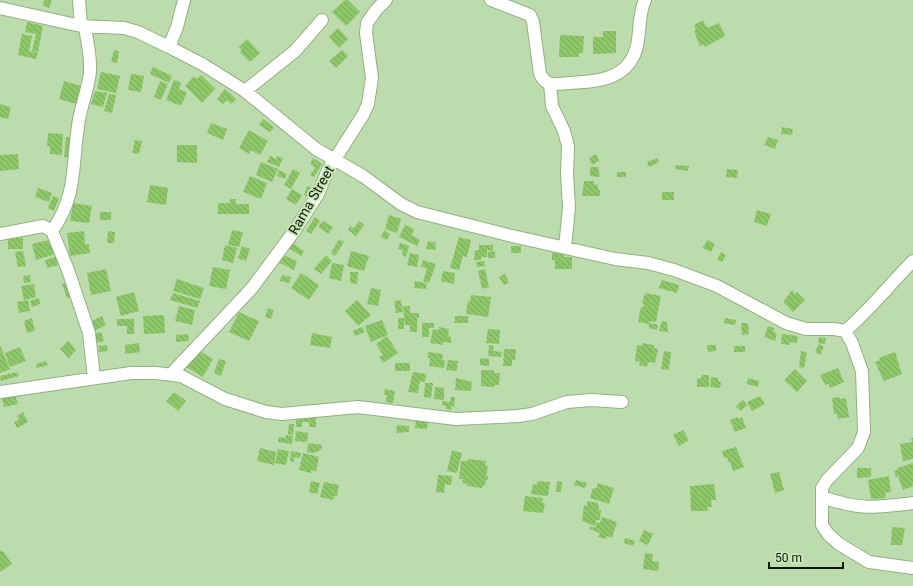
<svg xmlns="http://www.w3.org/2000/svg" width="913" height="586" viewBox="0 0 913 586" font-family="Roboto,sans-serif">
  <style>
    .building { fill: url(#building-back-hatch) }
    .lines { fill: none; stroke-linecap: round; stroke-linejoin: round }
    .minor-casing { stroke: #93b083; stroke-width: 14 }
    .minor { stroke: #fff; stroke-width: 12 }
    .labels { text-anchor: middle; dominant-baseline: central; stroke-width: 4; stroke-linejoin: round; paint-order: stroke }
    .street-label { font-size: 14px; fill: #0e1808; stroke: #cae9ba }
  </style>
  <defs>
    <pattern id="building-back-hatch" width="6" height="6" patternUnits="userSpaceOnUse"><rect width="6" height="6" fill="#8dc76a"/><path d="M-1 5l2 2M0 0l6 6M5-1l2 2" fill="none" stroke="#78aa5a"/></pattern>
  </defs>
  <rect width="100%" height="100%" fill="#bddcad"/>
  <path class="building" d="M44,0H52L49,8L43,6Z
    M345,0H348L360,12L346,26L332,12Z
    M703,20L707,28L719,23L725,36L705,47L704,44L700,46L694,31L696,30L694,25Z
    M27,22L43,26L38,52L32,51L36,34L25,32Z
    M338,28L348,39L339,48L329,37Z
    M603,31H616V53L593,54V37H603Z
    M22,34L32,36L29,51L38,53L36,59L18,55Z
    M560,35L584,36L583,53H579V57H559Z
    M247,39L260,53L250,62L240,52L242,50L239,47Z
    M114,50L119,51L117,63L111,62Z
    M342,50L348,56L336,68L329,61Z
    M153,67L172,76L169,83L150,74Z
    M101,72L120,76L116,93L97,89Z
    M131,74L144,76L141,92L128,90Z
    M201,75L215,89L202,103L185,86L194,76L197,79Z
    M174,80L181,83L179,89L187,92L181,106L166,100Z
    M64,81L82,86L77,104L59,99Z
    M160,81L168,84L161,100L154,97Z
    M225,89L236,99L231,104L227,100L223,104L217,99Z
    M95,91L107,93L103,107L91,104Z
    M109,94L116,95L112,113L104,111Z
    M0,104L11,107L8,119L0,117Z
    M263,119L274,127L270,132L259,125Z
    M211,123L227,129L223,140L207,133Z
    M782,127L793,129L792,135L781,134Z
    M249,130L268,141L260,155L251,150L249,154L239,148Z
    M48,133L63,134L62,155L50,154V146H47Z
    M66,137H73L71,158L64,157Z
    M768,137L778,140L775,149L764,145Z
    M135,140L142,141L139,154L132,153Z
    M177,145H197V163L177,162Z
    M18,154L19,169L0,171V155Z
    M596,154L599,161L592,165L589,158Z
    M270,156L276,159L277,156L283,158L279,167L267,162Z
    M313,158L322,164L314,177L310,175L315,168L310,164Z
    M657,158L659,162L649,167L647,162Z
    M261,162L278,169L272,182L256,175Z
    M676,165L689,166L688,171L675,169Z
    M590,167H598L600,177L590,176Z
    M293,169L300,173L291,189L284,185Z
    M727,169L738,170L737,178L726,177Z
    M279,170L287,174L285,179L277,176Z
    M617,172H626V177H617Z
    M250,176L267,183L261,199L243,192Z
    M584,181H594V184L598,185V190H600V196H582Z
    M150,185L168,188L166,205L147,202Z
    M307,186L313,188L309,198L304,195Z
    M38,188L52,193L49,202L35,197Z
    M292,189L302,195L296,205L286,199Z
    M662,192H674V200H662Z
    M53,196L59,198L54,211L48,208Z
    M230,199H236V204H249V214H218V203H230Z
    M73,203L92,206L89,223L70,221Z
    M757,210L771,214L767,226L754,222Z
    M100,212H111V220H100Z
    M389,215L401,219L397,233L385,229Z
    M315,217L320,221L311,234L306,231Z
    M323,221L333,227L328,234L318,227Z
    M359,221L364,225L356,236L348,230L350,226L354,228Z
    M405,225L414,229L412,235L420,240L417,246L399,237Z
    M232,230L243,232L239,247L228,245Z
    M384,230L390,234L387,240L381,237Z
    M84,231L85,244H89L90,253L70,256L67,233Z
    M108,231L115,232L114,243H107Z
    M459,237L471,240L467,257L463,256L459,270L450,268Z
    M8,238H23V249H8Z
    M52,239L55,254L36,260L32,244Z
    M339,239L344,242L335,256L331,253Z
    M707,240L715,244L711,252L703,248Z
    M290,241L304,251L301,256L287,247Z
    M428,241L436,243L435,250L426,249Z
    M400,243L409,246L406,257L402,255L403,250L398,249Z
    M225,245L237,248L233,263L222,260Z
    M479,245H493V251L487,250V257H481V260H474L475,250H479Z
    M242,246L250,249L246,261L238,258Z
    M511,246H521V253H511Z
    M23,251L26,266L18,267L15,252Z
    M351,251L369,256L364,271L347,266Z
    M495,251V258H488V252Z
    M564,252V257H572V269H555V260H552V253Z
    M721,252L726,255L722,262L717,260Z
    M410,253L419,255L417,267L407,265Z
    M283,255L297,261L294,270L280,263Z
    M326,255L332,261L321,274L314,269Z
    M56,257L58,265L47,268L45,260Z
    M423,260L436,264L429,283L423,281L427,269L421,266Z
    M484,261L485,266L477,267L476,262Z
    M332,263L344,265L341,281L329,278Z
    M213,267L230,270L226,289L209,286Z
    M106,269L111,291L91,295L87,273Z
    M485,269L489,287L482,289L478,271Z
    M443,271L455,273L454,284L441,281Z
    M350,272H358L357,284L350,283Z
    M301,273L319,285L309,300L291,288Z
    M505,274L509,283L504,285L499,277Z
    M30,275L31,282L24,283L23,276Z
    M282,275L291,277L289,283L280,281Z
    M177,279L204,288L200,299L173,291Z
    M662,280L679,285L677,293L659,288Z
    M415,281L427,283L426,289L414,288Z
    M68,282L73,296L67,298L62,284Z
    M34,284L36,297L24,300L21,286Z
    M371,288L381,290L378,306L367,304Z
    M792,290L795,294L797,292L805,300L793,312L783,302Z
    M134,292L139,311L121,316L116,297Z
    M173,293L200,301L197,308L170,300Z
    M645,293L661,296L656,322L650,321L649,324L638,322L641,307H643L644,304H642Z
    M471,295L491,297L488,317L466,314L468,301L470,302Z
    M39,298L40,304L32,307L30,301Z
    M28,300L30,311L19,313L17,302Z
    M357,300L371,315L358,326L345,311Z
    M401,300L403,312L396,313L394,301Z
    M179,306L195,310L192,325L175,321Z
    M403,306H410V313H419V318H417V332H410V325H405Z
    M268,308L274,310L271,319L265,317Z
    M239,312L259,321L249,341L229,332Z
    M164,315L165,333L144,334L143,316Z
    M102,316L106,325L94,331L90,322Z
    M455,316H468V323H454Z
    M32,318L35,331L27,333L24,321Z
    M398,318H404V329H398Z
    M725,318L736,320L735,325L724,323Z
    M117,319H134V334H127V326H117Z
    M382,320L388,335L371,342L365,326Z
    M662,321L667,322L668,332L659,331Z
    M422,323H434V328H429V337H422Z
    M649,323L658,325L657,330L649,328Z
    M741,323H748L749,334L742,335Z
    M768,326L774,328L773,332L777,333L775,341L764,337Z
    M362,327L365,332L355,336L353,331Z
    M439,327L449,329L448,336L451,337V343L443,342V345L430,343L433,329L439,330Z
    M488,329L500,330L499,344L486,343Z
    M101,332L104,341L96,343L94,334Z
    M312,333L332,337L330,348L310,345Z
    M188,334L189,341L176,342V335Z
    M782,334L798,336L797,343L790,342L789,345L781,344Z
    M387,336L398,353L383,363L379,357L383,355L376,344Z
    M819,337L826,338L825,344L818,343Z
    M68,341L76,350L69,358L60,349Z
    M139,343L140,352L125,354V345Z
    M642,343L654,345V348L658,349L655,363L648,362L647,367L639,365L640,362L635,361L637,345L642,346Z
    M819,344L824,347L820,355L815,352Z
    M0,345L10,369L0,373Z
    M107,345L108,351L99,352L98,346Z
    M489,345L494,346L493,351L502,352L501,357L488,356Z
    M707,345H716V351L708,352Z
    M734,346H745V352H734Z
    M20,347L26,361L10,367L5,353Z
    M196,349L213,359L203,377L186,367Z
    M504,349H516L515,360H512V366H503Z
    M664,351L671,352L669,370L661,369Z
    M801,351L807,352L804,368L799,367Z
    M428,352L443,354L442,360L445,361L444,368L429,366L430,358H428Z
    M895,352L902,374L884,381L875,362L880,360L879,358Z
    M480,358L489,359V366L480,365Z
    M219,359L226,361L221,376L214,373Z
    M448,360L458,361L457,371L446,370Z
    M46,361L48,365L37,368L36,364Z
    M395,363H410V371H395Z
    M838,368L844,382L830,388L829,384L825,385L820,375Z
    M795,369L807,381L797,392L784,380Z
    M481,370H494V373H500L499,385H494V387L481,386Z
    M17,372L19,376L1,381L0,376Z
    M413,372L426,374L425,382L420,381L418,393L408,392Z
    M702,375H709V387H697V379L701,378Z
    M711,377L718,378V381L721,382L720,388L710,387Z
    M456,378L472,382L471,391L455,390Z
    M748,378L759,381L758,387L747,384Z
    M425,383H433L431,398L424,397Z
    M435,387L444,388V400L434,399Z
    M385,389L395,391L393,403L386,402L387,395H384Z
    M174,392L186,401L178,411L166,401Z
    M15,395L18,404L4,407L2,399Z
    M760,396L765,404L752,411L747,402Z
    M451,397H455L454,407L451,406V410L446,409V406L442,405V401L450,402Z
    M839,397L840,399L846,398L849,417L838,419L837,414H834L832,398Z
    M743,400L747,405L741,411L736,406Z
    M23,412L28,422L17,428L14,422L19,420L17,416Z
    M296,416H316V427H309V422H302V427H296Z
    M738,417L739,419L742,417L746,428L735,432L730,420Z
    M416,418L428,420L427,429L415,428Z
    M289,424H294L293,435L288,434Z
    M397,425L409,426V432L396,433Z
    M683,430L689,440L679,446L673,435Z
    M296,431L308,433L307,442L295,441Z
    M286,435L293,436L292,444L278,442V437L285,438Z
    M911,438H913V459L903,461L900,444L912,442Z
    M308,443L322,445L321,450L313,453L307,452Z
    M736,447L744,467L733,471L730,462H728L727,457L724,458L722,451Z
    M260,448L276,452L274,465L257,461Z
    M278,449L289,451L286,465L275,463Z
    M452,450L462,453L457,473L447,471Z
    M291,451L301,453L300,458L294,457V462L290,461Z
    M303,453L319,457L316,471L311,470V473L299,470Z
    M468,459L486,461L485,465L488,466L486,476H488V480H486L485,485H483L482,488L467,486V484L462,483L463,479H459L461,461H468Z
    M913,463V486L903,490L898,476L896,477L894,471L898,470L897,468Z
    M857,468H871V477L857,478Z
    M779,472L784,490L775,493L770,474Z
    M438,475L452,476L451,485L445,484L444,493L436,492Z
    M889,476L891,492L885,493L886,498L871,499L868,480Z
    M576,480L587,483L585,488L574,485Z
    M311,481L320,483L317,494L309,492Z
    M538,481L550,482L548,496L531,494L533,484L537,485Z
    M557,481L562,482L561,492H556Z
    M324,482L339,485L337,496H334L333,500L320,497Z
    M598,483L614,488L609,504L590,498L593,488L596,489Z
    M714,484L716,500H711L712,507H707L708,511H691L690,486Z
    M525,496L543,498L542,503H545L543,513L523,511Z
    M587,501L598,503L599,510H601L600,520H596L595,526L582,521L584,505L587,506Z
    M602,517L617,522L612,538L607,536L606,539L598,537L600,533L589,529L590,526L595,528L597,522L600,523Z
    M892,527L905,528L902,545H891Z
    M644,530L653,534L648,545L639,541Z
    M625,538L635,541L633,546L624,543Z
    M0,550L4,552L12,564L0,572Z
    M645,553L653,554L652,561L659,562L658,571L643,569Z"/>
  <g class="lines">
    <g class="minor-casing">
      <path id="minor" d="M79,0L81,26
        M491,0L530,15L533,22L540,74C542,78 545,83 551,84C556,85 563,83 569,83C590,82 617,81 630,62C643,44 636,19 645,0
        M0,8L81,26L124,28L138,32L169,47L202,64L245,91L316,149L363,176L401,204L417,212L508,235L615,259L648,263L674,270L717,286L786,323L806,329H834L845,331L852,343L862,371L864,432L858,448L827,480L822,488V525L828,534L839,544L869,562L913,568
        M169,47L177,27L184,0
        M550,84L552,106L564,131L568,146L567,174L569,208L565,247
        M245,91L295,51L322,20
        M52,231C77,196 72,166 78,126C80,108 88,91 90,72C91,57 87,41 85,27
        M0,234L43,226L52,231L68,270L89,333L94,378
        M845,331C870,310 890,284 913,261
        M171,374L252,288L295,230L318,194L328,170L363,115L368,104L372,78L366,33L367,23L376,10L386,0
        M0,392L131,373H156L181,376L225,399L266,412L282,414L358,407L456,419L518,416L532,414L567,402L591,400L622,402
        M822,497C859,510 875,508 913,503"/>
    </g>
    <use href="#minor" class="minor"/>
  </g>
  <g class="labels">
    <g class="street-label">
      <text transform="translate(311 200) rotate(-60)">Rama Street</text>
    </g>
  </g>
  <path d="M769 562v6h74v-6" fill="none" stroke="#0e1808" stroke-width="2"/>
  <text x="775" y="562" font-size="12" fill="#0e1808" stroke="#cae9ba" stroke-width="3" paint-order="stroke">50 m</text>
</svg>
